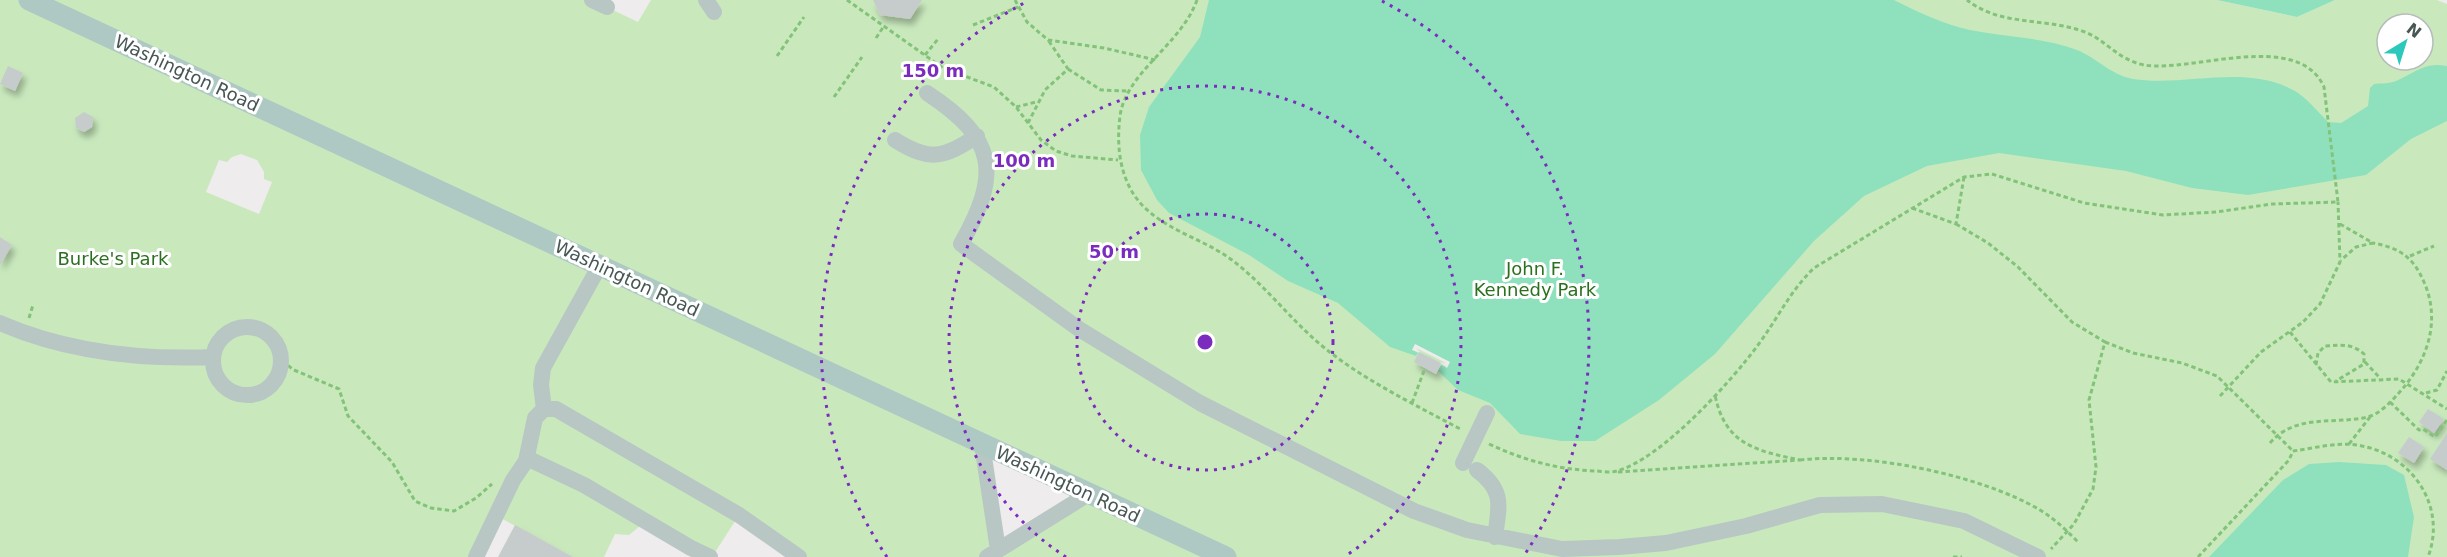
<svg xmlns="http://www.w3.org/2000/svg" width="2447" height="557" viewBox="0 0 2447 557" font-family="'DejaVu Sans',sans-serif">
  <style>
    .green { fill: #c9e9bd; fill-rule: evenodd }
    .water { fill: #8fe1bd }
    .pier { fill: #eeeced }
    .building { fill: #c6cccc; filter: url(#shadow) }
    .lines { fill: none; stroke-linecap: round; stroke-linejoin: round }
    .path { stroke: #83c379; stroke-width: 3; stroke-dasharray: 4.5 3; stroke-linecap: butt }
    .minor { stroke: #b8c7c4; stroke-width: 16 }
    .major { stroke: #aec8c4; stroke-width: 21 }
    .ring { fill: none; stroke: #7b2cbf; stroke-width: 3; stroke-dasharray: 3 6 }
    .labels { text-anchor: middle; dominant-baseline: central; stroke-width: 6; stroke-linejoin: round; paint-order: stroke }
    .street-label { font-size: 18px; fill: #465754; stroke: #fff }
    .park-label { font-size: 18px; fill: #2b701f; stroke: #fff }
    .centre { fill: #7b2cbf; stroke: #fff; stroke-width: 3 }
    .ring-label { font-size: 18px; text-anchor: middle; font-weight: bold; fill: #7b2cbf; stroke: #fff; stroke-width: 6; stroke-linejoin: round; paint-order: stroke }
  </style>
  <defs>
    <filter id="shadow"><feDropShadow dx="3.5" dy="6" stdDeviation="3" flood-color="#0004"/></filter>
  </defs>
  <rect width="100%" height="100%" fill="#eeeced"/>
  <path class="green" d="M0,0H592L638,22L651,0H2217L2297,17L2335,0H2437L2447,4V557H799L739,515L712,557L645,522L629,535L615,534L604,557H573L497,516L476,557H0ZM2387,24H2423V60H2387ZM241,154L257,160L264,172V179L272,182L259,214L206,192L219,160L227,162L232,157ZM982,444L1090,493L998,550Z"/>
  <path class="water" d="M1209,0H1894C1918,12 1943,24 1970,30C2005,37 2042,37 2077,50C2097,58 2111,75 2133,79C2186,87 2246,63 2295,91C2307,98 2318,112 2328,122L2341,123L2368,106L2370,88L2374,84C2380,83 2386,84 2393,82C2413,75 2423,61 2447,66V121L2411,139L2366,175L2248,195L2192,188L2126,171L1999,153L1927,166L1864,196L1814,241L1715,354L1659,400L1595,441H1561L1520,434L1490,403L1458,390L1438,371L1441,365L1447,367L1449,362L1415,345L1413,350L1418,353L1416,356L1390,347L1338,303L1288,281L1249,255L1169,213L1157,200L1141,170L1140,135L1149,107L1200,37Z
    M2217,0H2335L2297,17Z
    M2339,462L2386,465L2404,475L2414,517L2408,557H2209L2283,480L2309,464Z"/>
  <path class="pier" d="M1415,344L1450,362L1447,368L1439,362L1446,363L1416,348L1421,353L1412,350Z"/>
  <path class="building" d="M873,0H922L910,19L880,15Z
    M8,66L23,73L15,91L0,84Z
    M84,112L93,117L92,127L84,132L76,128L75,118Z
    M0,237L12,245L0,265Z
    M1419,352L1441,363L1436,374L1414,362Z
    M2428,409L2444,419L2434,433L2419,422Z
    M2447,433V470L2430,459Z
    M2409,437L2424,447L2414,463L2398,453Z
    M515,525L573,557H498Z"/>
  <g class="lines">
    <path class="path" d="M847,0L943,68L994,87L1016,107L1041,140L1056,151L1072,156L1118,160
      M1015,0L1027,22L1048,40L1104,48L1156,60
      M1197,0C1181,45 1126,72 1120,116C1116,148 1120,182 1143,206C1169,232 1204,239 1232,260C1265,285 1290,319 1321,345C1363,380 1414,404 1462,430
      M973,25L1018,7
      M876,38L884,26
      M925,55L938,39
      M777,56L804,17
      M1068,69L1101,90L1128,91
      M834,97L862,57
      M1016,107L1036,102
      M1028,123L1045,90L1068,69L1048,40
      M1912,208L1956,224L1964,177
      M1956,224L1988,243L2018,267L2072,322L2105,342L2089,400L2096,467L2093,489L2074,524L2051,549
      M2340,224L2373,243L2356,247L2341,260
      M2410,256L2434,246
      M29,318L33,305
      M2290,332L2331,382L2399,379L2447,409
      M2105,342L2133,353L2182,363L2217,376L2293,451
      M282,361L294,370L339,389L348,416L392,462L415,501L431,508L454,511L476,498L492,484
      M2365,362L2379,377
      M2316,365L2318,353L2325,346C2340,345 2352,343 2364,354V364L2336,381
      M2426,393L2437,390L2447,371
      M2220,396L2261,352L2303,322L2320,304L2340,262L2338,202
      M2390,402L2419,430L2423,429L2435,437L2447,420
      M1412,403L1425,368
      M2270,443C2296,413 2333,425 2368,417C2379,414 2390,403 2397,395C2426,364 2442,323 2424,282C2413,257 2400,248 2373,243
      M1489,444C1523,460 1556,469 1594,471C1601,471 1610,473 1617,471C1661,459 1731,382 1758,345C1778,318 1790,291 1814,268L1964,177L1992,174L2084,203L2163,215L2216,212L2272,204L2338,202L2324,87C2298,29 2191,73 2144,65C2118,60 2106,40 2085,32C2045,17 2001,27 1967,0
      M2349,444L2370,417
      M2293,451C2315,448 2340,441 2362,446C2413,456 2447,507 2428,557
      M1800,460C1868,452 1981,475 2040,510C2055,519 2067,531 2079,543
      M1618,472L1800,460C1757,451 1725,445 1715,395
      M1953,557H1962
      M2198,557L2289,460L2293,451"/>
    <path class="minor" d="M592,0L607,7
      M706,0L714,12
      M927,93C997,139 1001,173 961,244L1079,329L1200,403L1414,511L1467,530L1562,549L1619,547L1666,543L1746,526L1820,505L1882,504L1964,521L2038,557
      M895,140C930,162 943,158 977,136
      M0,323C67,352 141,360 213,357
      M213 361a34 34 0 1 1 68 0a34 34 0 1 1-68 0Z
      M544,409L541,385L543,368L600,265
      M982,444L998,550
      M526,461L531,460L584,485L691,548L710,557
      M1463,463L1487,413
      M1477,470C1505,491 1499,506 1495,537
      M476,557L513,480L526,461L535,418L544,409H556L739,515L799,557
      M987,557L1090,493"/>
    <path class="major" d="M29,0L1226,557"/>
  </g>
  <g class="ring">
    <circle cx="1205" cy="342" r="128"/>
    <path d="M1066 557A256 256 0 1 1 1344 557"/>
    <path d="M887 557A384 384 0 0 1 1028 1M1382 1A384 384 0 0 1 1523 557"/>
  </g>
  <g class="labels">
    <g class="street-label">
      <text transform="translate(187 73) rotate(25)">Washington Road</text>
      <text transform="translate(627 278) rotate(25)">Washington Road</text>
      <text transform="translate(1068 484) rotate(25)">Washington Road</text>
    </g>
    <g class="park-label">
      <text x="113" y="258">Burke's Park</text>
      <text x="1535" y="268">John F.<tspan x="1535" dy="21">Kennedy Park</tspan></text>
    </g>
  </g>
  <circle cx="1205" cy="342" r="9" class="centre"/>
  <g class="ring-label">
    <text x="933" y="77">150 m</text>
    <text x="1024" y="167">100 m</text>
    <text x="1114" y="258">50 m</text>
  </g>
  <g transform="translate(2405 42) rotate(38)"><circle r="28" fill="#ffffff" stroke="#b5bcbb" stroke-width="1.5"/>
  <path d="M0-4.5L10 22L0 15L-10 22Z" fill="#2bc9bc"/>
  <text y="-9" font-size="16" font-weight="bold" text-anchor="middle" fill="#465754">N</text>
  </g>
</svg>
